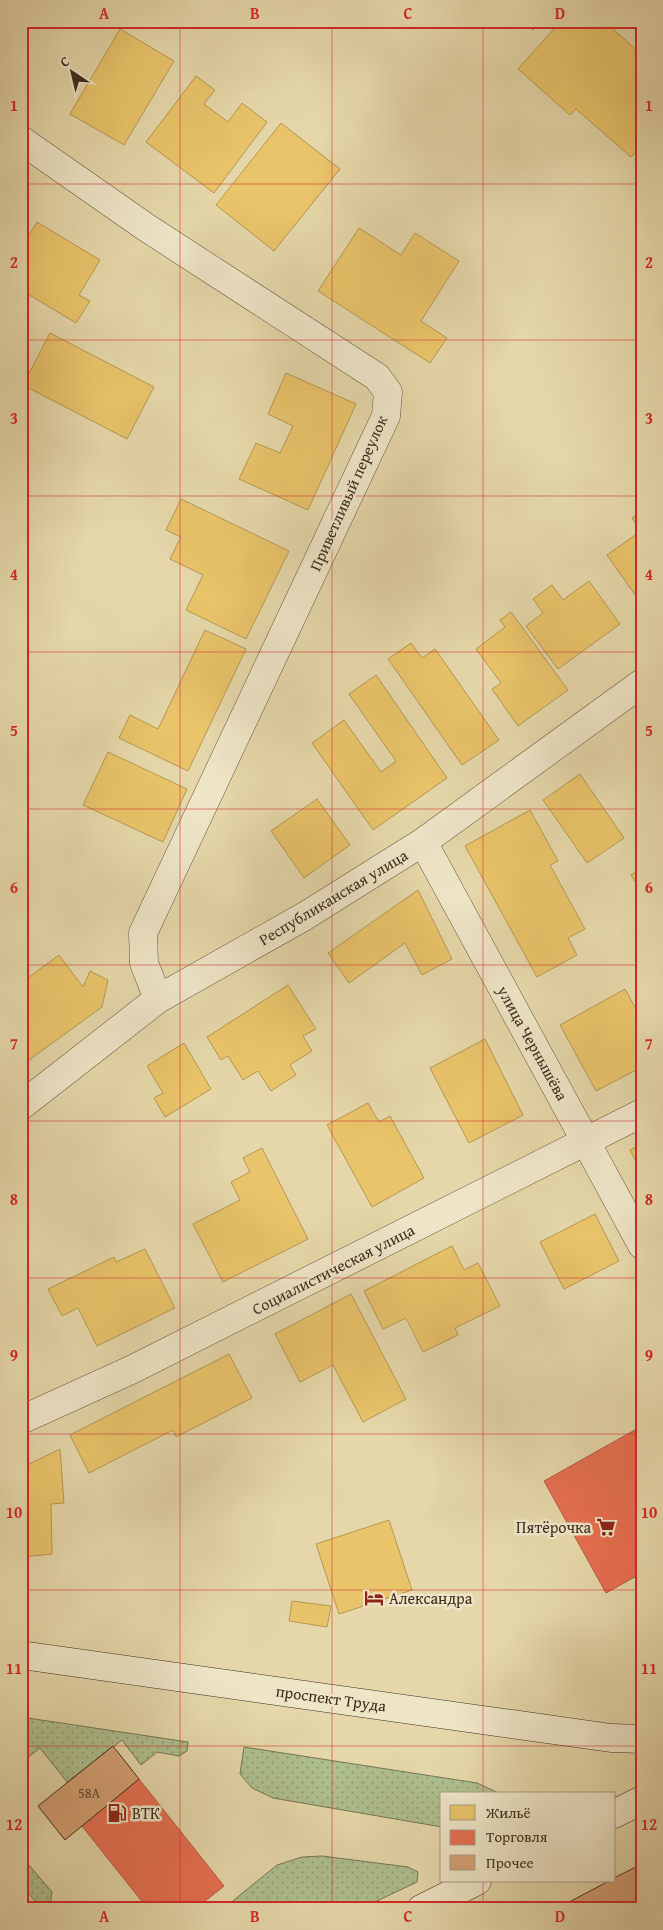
<svg xmlns="http://www.w3.org/2000/svg" width="663" height="1930" viewBox="0 0 663 1930" font-family="'Gentium Book Plus',serif">
  <style>
    .grass { fill: url(#grass-dots); stroke: #757656 }
    .homes { fill: #e9c46a; stroke: #b59754 }
    .shops { fill: #e76f51; stroke: #b45b42 }
    .building { fill: #d5a073; stroke: #3c2d1f }
    .lines { fill: none; stroke-linecap: round; stroke-linejoin: round }
    .street-casing { stroke: #665842; stroke-width: 29 }
    .secondary-casing { stroke: #3c2d1f; stroke-width: 29 }
    .street { stroke: #eee5c7; stroke-width: 28 }
    .secondary { stroke: #eee5c7; stroke-width: 28 }
    .grid { fill: none; stroke: #d62828; stroke-width: 1; stroke-opacity: 0.55 }
    .labels { text-anchor: middle; dominant-baseline: central; stroke-width: 5; stroke-linejoin: round; paint-order: stroke }
    .number-label { font-size: 14px; fill: #624a34 }
    .street-label { font-size: 16px; fill: #3c2d1f; stroke: #eee5c7 }
    .poi-label { font-size: 16px; fill: #3c2d1f; stroke: #eee5c7; text-anchor: start }
    .neatline { fill: none; stroke: #d62828; stroke-width: 2 }
    .grid-label { font-size: 16px; text-anchor: middle; font-weight: bold; fill: #d62828 }
  </style>
  <defs>
    <pattern id="grass-dots" width="8" height="8" patternUnits="userSpaceOnUse" patternTransform="scale(1.25)"><rect width="8" height="8" fill="#aebf8d"/><path d="M2 2h.1M6 6h.1" fill="none" stroke="#8f9c73" stroke-width="1.8" stroke-linecap="round"/></pattern>
  </defs>
  <rect width="100%" height="100%" fill="#e5d7a9"/>
  <filter id="stains"><feTurbulence type="fractalNoise" baseFrequency=".004" numOctaves="4"/><feColorMatrix values="0 0 0 0 .2 0 0 0 0 .09 0 0 0 0 .02 0 0 0 .5 -.17"/></filter>
  <radialGradient id="worn" r=".72"><stop offset=".6" stop-color="#630" stop-opacity="0"/><stop offset="1" stop-color="#630" stop-opacity=".3"/></radialGradient>
  <path class="grass" d="M21,1717L188,1742L187,1751L179,1756L157,1752L141,1765L122,1740L67,1782L40,1748L21,1763Z
    M244,1747L477,1783L501,1794H442V1827L273,1798L252,1788L240,1774Z
    M21,1856L52,1892L50,1904L35,1901L21,1885Z
    M322,1856L408,1867L418,1872L417,1882L360,1909H223L277,1865L302,1857Z"/>
  <path class="homes" d="M524,21H541L533,30Z
    M561,21H604L642,55V145L631,157L576,109L570,115L518,69Z
    M120,29L174,61L124,145L70,114Z
    M196,76L215,90L204,104L228,122L242,103L267,122L214,193L146,142Z
    M281,123L340,169L274,251L216,205Z
    M37,222L100,260L79,295L90,301L76,323L21,290V248Z
    M359,228L401,255L415,233L459,261L421,321L447,338L430,363L318,291Z
    M50,333L154,387L127,439L23,385Z
    M286,373L356,404L308,510L239,479L256,443L280,453L293,426L268,414Z
    M181,499L289,551L246,639L186,610L203,575L170,559L181,537L166,530Z
    M642,511V605L607,555L641,531L632,518Z
    M589,581L620,624L558,669L526,626L543,613L533,599L552,585L563,600Z
    M511,612L568,690L518,726L492,689L501,683L476,649L505,627L500,620Z
    M205,630L246,649L188,771L119,738L130,715L158,729Z
    M411,643L422,658L435,649L499,740L462,765L388,659Z
    M376,675L447,778L373,830L312,743L344,720L381,772L396,761L349,694Z
    M108,752L187,789L163,842L83,805Z
    M580,774L624,838L587,863L543,800Z
    M317,799L350,845L304,878L271,831Z
    M530,810L558,861L550,865L585,929L568,938L577,955L537,977L465,846Z
    M642,868V892L631,875Z
    M418,890L452,959L422,975L405,943L349,983L328,953Z
    M59,955L83,987L90,971L108,980L102,1007L21,1066V983Z
    M288,985L316,1029L303,1036L312,1051L290,1065L296,1075L271,1091L258,1071L243,1080L228,1056L221,1060L207,1037Z
    M625,989L642,1020V1067L596,1091L560,1025Z
    M485,1039L523,1115L469,1143L430,1068Z
    M184,1043L211,1089L165,1117L154,1098L163,1093L147,1066Z
    M368,1103L379,1122L390,1116L424,1178L372,1207L327,1125Z
    M642,1144V1173L630,1150Z
    M262,1148L308,1239L223,1282L193,1224L240,1200L231,1182L250,1172L243,1158Z
    M595,1214L619,1261L564,1289L540,1242Z
    M452,1246L464,1270L478,1263L500,1306L455,1328L458,1335L423,1352L406,1318L383,1329L364,1291Z
    M145,1249L175,1308L97,1346L78,1308L62,1316L48,1289L114,1257L116,1262Z
    M351,1294L406,1399L363,1422L333,1365L300,1382L275,1334Z
    M229,1354L252,1398L176,1437L173,1430L89,1473L70,1435Z
    M60,1449L64,1503L51,1504L52,1554L21,1557V1468Z
    M389,1520L412,1590L339,1614L316,1544Z
    M292,1601L331,1606L327,1627L289,1621Z"/>
  <path class="shops" d="M642,1426V1573L606,1593L544,1481Z
    M139,1779L224,1886L195,1909H148L82,1826Z"/>
  <path class="building" d="M113,1746L139,1779L65,1840L38,1806Z
    M642,1864V1909H556L609,1881H614V1878Z"/>
  <g class="lines">
    <g class="street-casing">
      <path id="street" d="M21,140L147,228L377,377L388,392L386,416L143,933L144,963L158,999
        M423,842L642,1245
        M21,1106L158,999L305,916L423,842L642,683
        M21,1420L131,1370L642,1113"/>
    </g>
    <g class="secondary-casing">
      <path id="secondary" d="M21,1655L611,1738L642,1739
        M614,1814L642,1800
        M421,1909L477,1881"/>
    </g>
    <use href="#street" class="street"/>
    <use href="#secondary" class="secondary"/>
  </g>
  <path class="grid" d="M180,21V1909M332,21V1909M483,21V1794M21,184H642M21,340H642M21,496H642M21,652H642M21,809H642M21,965H642M21,1121H642M21,1278H642M21,1434H642M21,1590H642M21,1746H642M483,1881V1909"/>
  <defs>
    <g id="supermarket-bare" transform="scale(1.5)"><path d="M-6-5.5h2.5l.6 2H6L4.5 2H-2.5L-4.4-4H-6ZM-1.5 3.2a1.3 1.3 0 1 0 .1 0ZM3 3.2a1.3 1.3 0 1 0 .1 0Z" fill="#8f2418" stroke="#eee5c7" stroke-width="2.5" paint-order="stroke"/></g>
    <g id="hotel-bare" transform="scale(1.5)"><path d="M-6-4.5h1.5V1H6V5H4.5V3h-9V5H-6ZM-4 0a1.8 1.8 0 1 1 3.6 0ZM.5 0V-2.5h3Q6-2.5 6 0Z" fill="#8f2418" stroke="#eee5c7" stroke-width="2.5" paint-order="stroke"/></g>
    <g id="fuel-bare" transform="scale(1.5)"><path d="M-5.5-6h7V0h2V4h1.3V-2.5L3-4.5l.8-.8L6-3V5H2.5V1h-1V6h-7ZM-4.2-4.7v3.2H.2V-4.7Z" fill="#8f2418" stroke="#eee5c7" stroke-width="2.5" paint-order="stroke"/></g>
  </defs>
  <g fill-rule="evenodd">
    <use href="#supermarket-bare" x="606" y="1527"/>
    <use href="#hotel-bare" x="374" y="1598"/>
    <use href="#fuel-bare" x="117" y="1813"/>
  </g>
  <g class="labels">
    <g class="number-label">
      <text x="89" y="1793">58А</text>
    </g>
    <g class="street-label">
      <text transform="translate(348 493) rotate(-66)">Приветливый переулок</text>
      <text transform="translate(333 897) rotate(-31)">Республиканская улица</text>
      <text transform="translate(533 1043) rotate(61)">улица Чернышёва</text>
      <text transform="translate(333 1269) rotate(-27)">Социалистическая улица</text>
      <text transform="translate(331 1698) rotate(8)">проспект Труда</text>
    </g>
    <g class="poi-label">
      <text x="591" y="1527" text-anchor="end">Пятёрочка</text>
      <text x="389" y="1598">Александра</text>
      <text x="132" y="1813">ВТК</text>
    </g>
  </g>
  <rect width="663" height="1930" fill="none" stroke="#e5d7a9" stroke-width="55"/>
  <rect x="440" y="1792" width="175" height="90" fill="#eee5c7" stroke="#a79b84"/>
  <rect x="450" y="1805" width="25" height="15" fill="#e9c46a" stroke="#a79b84"/>
  <text x="486" y="1818" font-size="15" fill="#3c2d1f">Жильё</text>
  <rect x="450" y="1830" width="25" height="15" fill="#e76f51" stroke="#a79b84"/>
  <text x="486" y="1842" font-size="15" fill="#3c2d1f">Торговля</text>
  <rect x="450" y="1855" width="25" height="15" fill="#d5a073" stroke="#a79b84"/>
  <text x="486" y="1868" font-size="15" fill="#3c2d1f">Прочее</text>
  <g transform="translate(72 72) rotate(325)" stroke="#eee5c7" stroke-width="4" paint-order="stroke">
  <path d="M0-4L9 19L0 12L-9 19Z" fill="#3c2d1f"/>
  <text y="-8" font-size="14" font-weight="bold" text-anchor="middle" fill="#3c2d1f">С</text>
  </g>
  <rect x="28" y="28" width="608" height="1874" class="neatline"/>
  <g class="grid-label">
    <text x="104" y="19">A</text>
    <text x="255" y="19">B</text>
    <text x="408" y="19">C</text>
    <text x="560" y="19">D</text>
    <text x="14" y="111">1</text>
    <text x="649" y="111">1</text>
    <text x="14" y="268">2</text>
    <text x="649" y="268">2</text>
    <text x="14" y="424">3</text>
    <text x="649" y="424">3</text>
    <text x="14" y="580">4</text>
    <text x="649" y="580">4</text>
    <text x="14" y="736">5</text>
    <text x="649" y="736">5</text>
    <text x="14" y="893">6</text>
    <text x="649" y="893">6</text>
    <text x="14" y="1049">7</text>
    <text x="649" y="1049">7</text>
    <text x="14" y="1205">8</text>
    <text x="649" y="1205">8</text>
    <text x="14" y="1361">9</text>
    <text x="649" y="1361">9</text>
    <text x="14" y="1518">10</text>
    <text x="649" y="1518">10</text>
    <text x="14" y="1674">11</text>
    <text x="649" y="1674">11</text>
    <text x="14" y="1830">12</text>
    <text x="649" y="1830">12</text>
    <text x="104" y="1922">A</text>
    <text x="255" y="1922">B</text>
    <text x="408" y="1922">C</text>
    <text x="560" y="1922">D</text>
  </g>
  <rect width="100%" height="100%" filter="url(#stains)"/>
  <rect width="100%" height="100%" fill="url(#worn)"/>
</svg>
